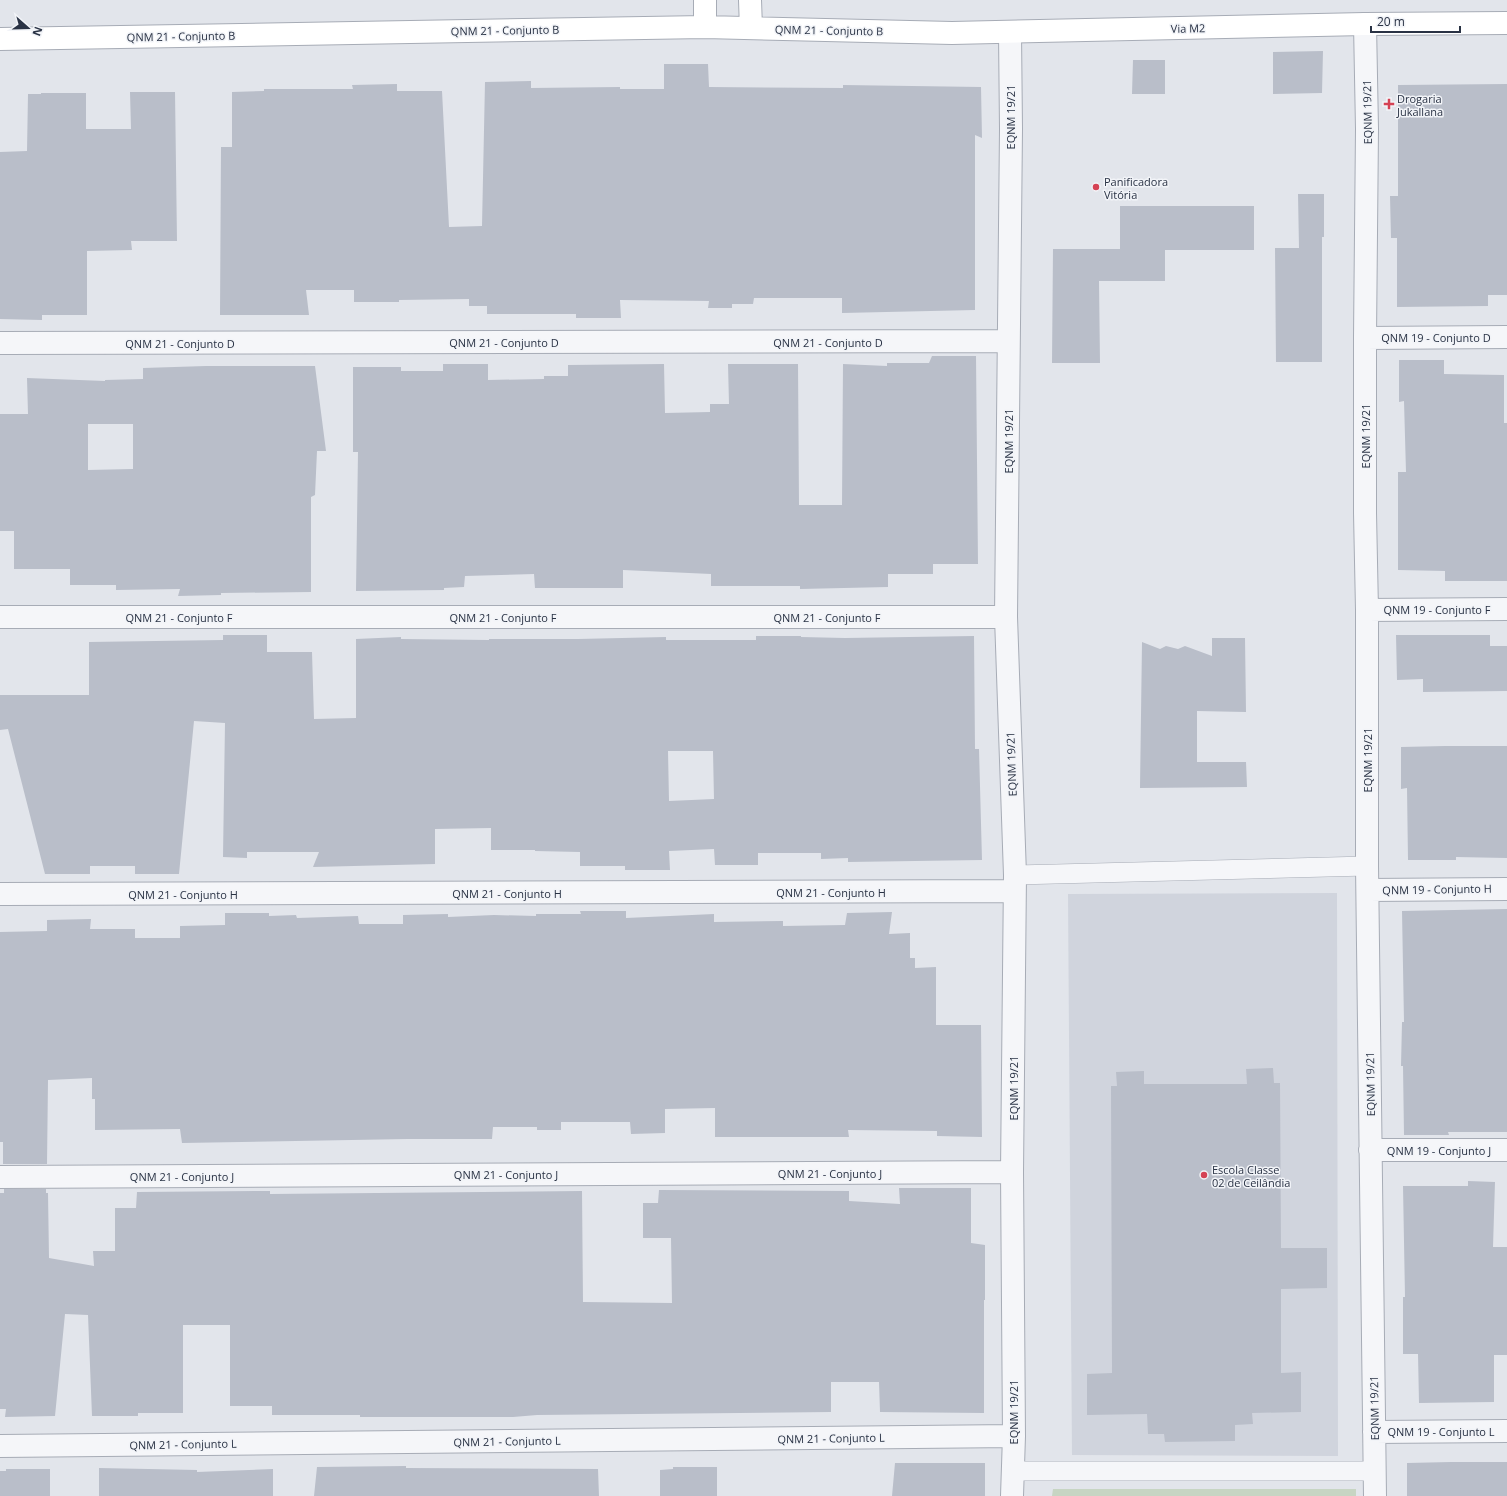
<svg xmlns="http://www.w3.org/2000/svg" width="1507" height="1496" viewBox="0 0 1507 1496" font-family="'Open Sans',sans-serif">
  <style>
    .built { fill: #d0d4dd }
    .green { fill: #c7d5c3 }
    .building { fill: #b9bec9; fill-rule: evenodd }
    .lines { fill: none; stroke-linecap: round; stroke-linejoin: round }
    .pedestrian-casing { stroke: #a7acb6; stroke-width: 20 }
    .minor-casing { stroke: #a7acb6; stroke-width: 24 }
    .secondary-casing { stroke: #a7acb6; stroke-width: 24 }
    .pedestrian { stroke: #f5f6f9; stroke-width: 19 }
    .minor { stroke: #f5f6f9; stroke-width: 22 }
    .secondary { stroke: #fff; stroke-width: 22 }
    .poi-dot { fill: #d54254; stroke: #f2f4f8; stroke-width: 1.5 }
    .labels { text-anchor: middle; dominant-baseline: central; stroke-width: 3; stroke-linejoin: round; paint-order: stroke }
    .street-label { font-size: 11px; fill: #293244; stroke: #f2f4f8 }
    .poi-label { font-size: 11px; fill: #293244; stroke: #f2f4f8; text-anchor: start }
  </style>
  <rect width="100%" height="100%" fill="#e2e5eb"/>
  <path class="built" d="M1337,893L1338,1456L1072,1455L1068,894Z"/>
  <path class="green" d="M1053,1489H1356V1496H1052Z"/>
  <path class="building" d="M1323,51L1322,93L1273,94V52Z
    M1133,60H1165V94H1132Z
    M664,64H708L709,87L843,88V85L981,87L982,138L975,135V310L842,313V298H754L753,304H732V308H708L709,301L620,300L621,318H576V314H487V306H469V299L399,300V302H354V290H306L309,315H220L221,147H232V92L264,91V89H353L352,85L397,84V91H442L449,227L482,226L485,82L531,81V88L620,87V89H664Z
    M1507,84V295H1488V306L1397,307V238H1391L1390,196H1398V85Z
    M130,92H175L177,241H131L132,250L87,251V315H42V320L0,319V152L27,151L28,94H41V93H86V129H131Z
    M1298,194H1324V237H1322V362H1276L1275,248H1299Z
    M1120,206H1254V250H1165V281H1099L1100,363H1052L1053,249H1120Z
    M932,356H976L978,564H933V574H888V587L800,589V586H711V574L623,570V588H535L534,574L465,576L464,587L444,588V590L356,591L358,452H353V367H401V371H443V364H488V380L544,379V376H568V365L664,364L665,413L710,412V404H729L728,364H798L799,505H842L843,364L887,366V363H929Z
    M1399,360H1444V374L1504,375V423H1507V581H1445V571L1398,570V472H1406L1404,401L1399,402Z
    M206,366H315L326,451H317L315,495L311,497V592L221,593V595L178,596L180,589L116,590V585H70V569H14V531H0V414H28L27,378L105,381V380L143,379V368ZM88,424H133V469L88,470Z
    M223,635H267V652H312L314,719L356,718V639L401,637V639L489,640V639H578L666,637V640H756V636H801V637L845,638L974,636L975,749H979L982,860L848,862V858L821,859V853H758V865H715L714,849L669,851L670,870H625V866H580V852L535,851V850H491V828L435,829V864L313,867L319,852H247V858L223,857L225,723L194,721L179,874H135V866H90V874H45L8,729L0,730V695H89V642L223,640ZM668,751H713L714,799L669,801Z
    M1396,635H1490V646H1507V691L1423,692V679L1397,680Z
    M1212,638H1245L1246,712L1197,711V762H1246L1247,787L1140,788L1142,642L1160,649L1166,646L1178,649L1185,646L1212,656Z
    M1445,746H1507V858L1456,857V860H1408L1407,788L1401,789V747Z
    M1507,909V1132H1448L1449,1135H1404L1403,1066H1401L1402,1022H1404L1402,911Z
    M580,911H626V918L714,914V922L783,921V926L845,925L847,913L892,912L889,934L910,933V958H915V968L936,967V1025H981L982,1137L937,1136V1131L848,1130L849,1137H715V1108L665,1109V1133L631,1134L630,1122H561V1130H537V1127H493L492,1139H407L182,1143L180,1129L95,1130V1099H92V1078L48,1080L47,1164H3V1142H0V932L47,931V920L91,919L90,929H135V938H180V926L225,925V913H269V916L296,915L297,918L358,916L359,924H403V915L448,914V917L494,915L536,916V914H581Z
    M1273,1068L1274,1083H1280L1281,1248H1327V1288L1281,1289V1373L1301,1372V1412L1252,1413L1253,1424L1235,1425V1441L1165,1442L1164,1434H1148L1147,1414L1087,1415V1374L1112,1373L1111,1086H1117L1116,1072L1144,1071V1084H1247L1246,1069Z
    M1468,1181L1495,1182L1493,1247H1507V1355H1494V1402L1419,1403L1418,1354H1403V1297H1405L1403,1186H1468Z
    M899,1188H971V1243L985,1245V1300H984V1413L880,1412L879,1382H831V1412L537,1415L513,1417H360V1415H272V1406H230V1325H183V1413H138V1416H92L88,1315L65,1314L55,1416L5,1417L6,1409H0V1193H4V1189H46V1193H48L49,1258L94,1266L93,1251H115V1208H136L137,1192L270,1191V1194L582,1191L583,1302L672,1303L671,1238H643V1203H658L659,1190L849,1191V1201L900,1204Z
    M1451,1462H1507V1496H1407V1463Z
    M895,1463H985V1496H892Z
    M406,1466V1468L598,1469L599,1496H314L317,1467Z
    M673,1467H717V1496H660V1470L673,1469Z
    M99,1468L197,1470V1472L273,1469V1496H99Z
    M6,1469H50V1496H0V1471H6Z"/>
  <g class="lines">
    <g class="pedestrian-casing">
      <path id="pedestrian" d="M1015,875L1367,866
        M1012,1471H1375"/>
    </g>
    <g class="minor-casing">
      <path id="minor" d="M1365,24L1367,129L1365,338V513L1367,610V866L1375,1496
        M1010,33L1011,129L1006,617L1015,875L1012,1172L1014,1436L1012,1496
        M1365,338L1507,337
        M0,343L1008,341
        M1367,610L1507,609
        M0,617H1006
        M1368,890L1507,889
        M0,894L1014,891
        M1370,1150H1507
        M0,1177L1012,1172
        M1374,1432L1507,1431
        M0,1446L1014,1436"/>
    </g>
    <g class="secondary-casing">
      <path id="secondary" d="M705,0V27
        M750,0L751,28
        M0,39L705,27L952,33L1365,24L1507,23"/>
    </g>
    <use href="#pedestrian" class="pedestrian"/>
    <use href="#minor" class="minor"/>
    <use href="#secondary" class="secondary"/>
  </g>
  <g class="poi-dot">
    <path d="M1387 98h4v4h4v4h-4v4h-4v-4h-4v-4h4z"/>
    <circle cx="1096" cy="187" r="4"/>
    <circle cx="1204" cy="1175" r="4"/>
  </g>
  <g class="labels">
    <g class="street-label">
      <text transform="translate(1188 28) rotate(-1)">Via M2</text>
      <text transform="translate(505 30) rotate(-1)">QNM 21 - Conjunto B</text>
      <text transform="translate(829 30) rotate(1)">QNM 21 - Conjunto B</text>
      <text transform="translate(181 36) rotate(-1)">QNM 21 - Conjunto B</text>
      <text transform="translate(1367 112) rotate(-91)">EQNM 19/21</text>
      <text transform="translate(1010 117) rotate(-90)">EQNM 19/21</text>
      <text x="1436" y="337">QNM 19 - Conjunto D</text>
      <text x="504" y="342">QNM 21 - Conjunto D</text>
      <text x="828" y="342">QNM 21 - Conjunto D</text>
      <text x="180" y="343">QNM 21 - Conjunto D</text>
      <text transform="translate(1365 436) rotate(-90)">EQNM 19/21</text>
      <text transform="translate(1008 441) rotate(-90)">EQNM 19/21</text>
      <text x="1437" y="609">QNM 19 - Conjunto F</text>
      <text x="179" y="617">QNM 21 - Conjunto F</text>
      <text x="503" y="617">QNM 21 - Conjunto F</text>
      <text x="827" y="617">QNM 21 - Conjunto F</text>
      <text transform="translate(1367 760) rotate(-90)">EQNM 19/21</text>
      <text transform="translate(1011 764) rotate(-92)">EQNM 19/21</text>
      <text transform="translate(1437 889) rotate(-1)">QNM 19 - Conjunto H</text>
      <text x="831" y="892">QNM 21 - Conjunto H</text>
      <text x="507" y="893">QNM 21 - Conjunto H</text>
      <text x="183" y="894">QNM 21 - Conjunto H</text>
      <text transform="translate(1370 1084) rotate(-91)">EQNM 19/21</text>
      <text transform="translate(1013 1088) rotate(-90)">EQNM 19/21</text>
      <text x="1439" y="1150">QNM 19 - Conjunto J</text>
      <text x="830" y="1173">QNM 21 - Conjunto J</text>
      <text x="506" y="1174">QNM 21 - Conjunto J</text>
      <text x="182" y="1176">QNM 21 - Conjunto J</text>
      <text transform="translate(1374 1408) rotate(-91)">EQNM 19/21</text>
      <text transform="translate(1013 1412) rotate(-90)">EQNM 19/21</text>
      <text x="1441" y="1431">QNM 19 - Conjunto L</text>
      <text transform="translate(831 1438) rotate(-1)">QNM 21 - Conjunto L</text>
      <text transform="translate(507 1441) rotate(-1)">QNM 21 - Conjunto L</text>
      <text transform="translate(183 1444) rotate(-1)">QNM 21 - Conjunto L</text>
    </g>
    <g class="poi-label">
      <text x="1397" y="98">Drogaria<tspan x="1397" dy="13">Jukallana</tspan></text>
      <text x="1104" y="181">Panificadora<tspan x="1104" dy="13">Vitória</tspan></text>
      <text x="1212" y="1169">Escola Classe<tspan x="1212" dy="13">02 de Ceilândia</tspan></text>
    </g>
  </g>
  <g transform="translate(28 28) rotate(110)" stroke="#f2f4f8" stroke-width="3" paint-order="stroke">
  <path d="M0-3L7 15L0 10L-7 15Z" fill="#293244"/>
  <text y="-6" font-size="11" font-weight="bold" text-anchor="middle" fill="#293244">N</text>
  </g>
  <path d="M1371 26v6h89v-6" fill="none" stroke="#293244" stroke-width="2"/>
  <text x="1377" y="26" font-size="12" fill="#293244" stroke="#f2f4f8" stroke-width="3" paint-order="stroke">20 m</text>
</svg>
